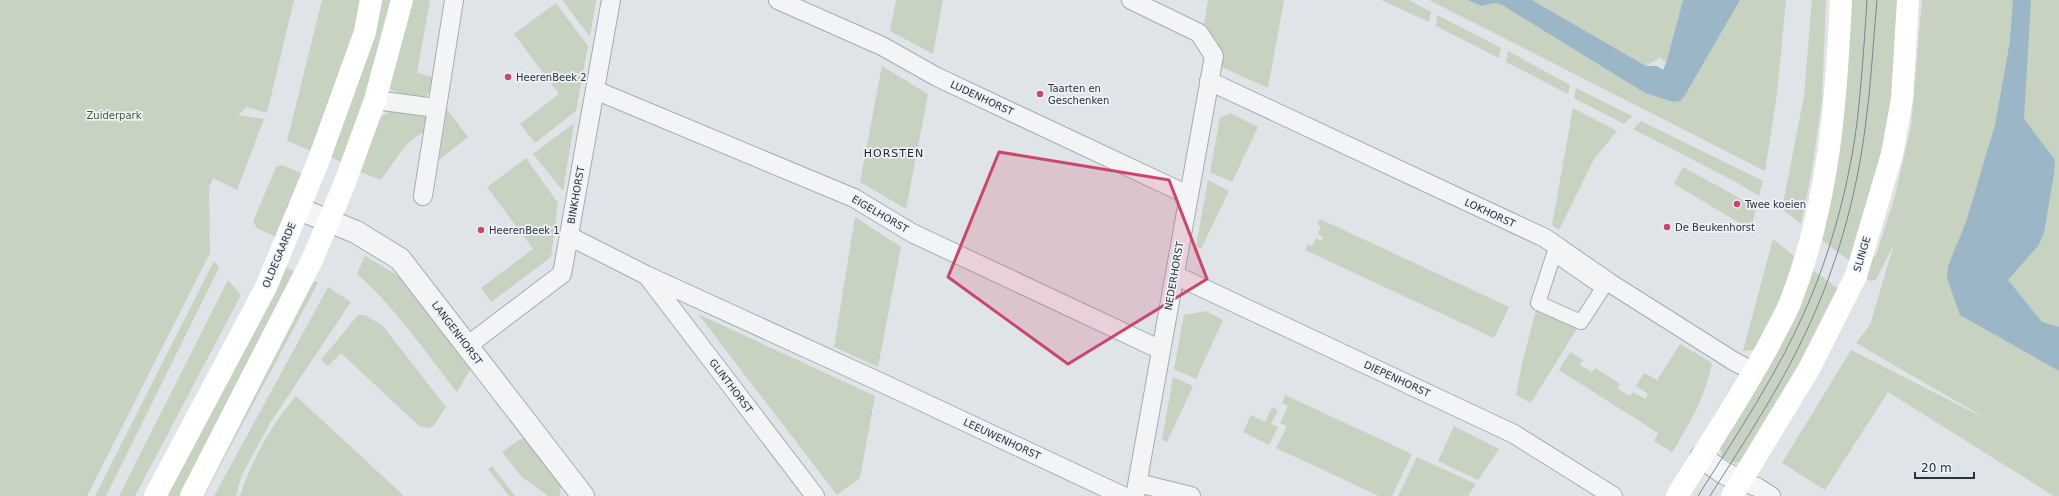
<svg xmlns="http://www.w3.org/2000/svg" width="2059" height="496" viewBox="0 0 2059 496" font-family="'DejaVu Sans',sans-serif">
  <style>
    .green { fill: #c7d2c0 }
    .water { fill: #9bb6c7 }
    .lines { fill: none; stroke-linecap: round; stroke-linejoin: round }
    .pedestrian-casing { stroke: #a4abb2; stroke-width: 16 }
    .minor-casing { stroke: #a4abb2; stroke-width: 20 }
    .tertiary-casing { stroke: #a4abb2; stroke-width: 24 }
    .pedestrian { stroke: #f2f4f6; stroke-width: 14 }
    .minor { stroke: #f2f4f6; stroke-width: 18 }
    .tertiary { stroke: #f2f4f6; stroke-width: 22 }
    .secondary { stroke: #fff; stroke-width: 22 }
    .tram { stroke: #798591; stroke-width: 1 }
    .marked { fill: #cb476a; fill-opacity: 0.2; stroke: #cb476a; stroke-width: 3; stroke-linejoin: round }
    .poi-dot { fill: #cb476a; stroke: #eff2f6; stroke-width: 1.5 }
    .labels { text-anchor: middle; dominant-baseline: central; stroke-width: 3.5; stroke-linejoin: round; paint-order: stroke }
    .poi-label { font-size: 10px; fill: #28333f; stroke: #eff2f6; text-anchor: start }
    .street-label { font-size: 10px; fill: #28333f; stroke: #eff2f6 }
    .park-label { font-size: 10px; fill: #415a36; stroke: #eff2f6 }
    .neighbourhood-label { font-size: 11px; letter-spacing: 1px; fill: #1b2430; stroke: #eff2f6 }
  </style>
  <rect width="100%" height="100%" fill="#dfe4e8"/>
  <path class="green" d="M0,0H294L267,113L247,107L238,115L264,119L237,190L213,178L209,187L210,253L87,496H0Z
    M322,0H360L353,35L314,152L287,141Z
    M375,0H397L344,163L328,156Z
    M410,0H430L417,73L433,77L430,91L426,96C415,97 398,95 389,88Z
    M562,0H596L590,37Z
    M896,0H943L933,54L890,31Z
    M1208,0H1284L1268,88L1217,65C1219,49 1220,36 1203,30Z
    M1381,0H1409L1431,12L1429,22Z
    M1429,0H1468L1481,6L1495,3L1502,5L1645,93L1673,102L1684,97L1740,0H1786L1777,94L1765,171Z
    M1532,0H1683L1666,63L1659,57L1658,59L1646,66Z
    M1812,0H1826L1822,100L1812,170L1801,224L1782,209L1804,96Z
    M1847,0H1901L1887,152L1851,262L1819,238Z
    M1922,0H2059V496H2054L1888,392L1825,490L1782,463L1851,350L1992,422L1856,343L1870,325L1894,244L1876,280L1870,281L1861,275L1870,254L1876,256L1895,196L1911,126Z
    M556,3L588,46L576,111L535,143L520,124L559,94L514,34Z
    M1437,15L1501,48L1499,58L1436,26Z
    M1508,51L1570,85L1568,94L1506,62Z
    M882,66L928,94L906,209L860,182Z
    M1576,88L1632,116L1624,124L1574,98Z
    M1573,108L1617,131L1594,159L1559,230L1552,225Z
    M447,109L468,137L439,160Z
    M390,111H399L429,116L427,132C409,134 392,166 381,180L356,170C364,148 368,123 390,111Z
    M1230,113L1258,127L1232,182L1210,172L1220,118Z
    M1641,121L1763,181L1759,196L1736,182L1633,129Z
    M574,123L563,191L533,154Z
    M526,158L558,203L551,257L491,302L481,288L533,249L487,187Z
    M282,165L305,175L278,238L257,228L253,222L276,167Z
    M1683,167L1756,207L1751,230L1674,184Z
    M1208,180L1229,191L1201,249L1196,246Z
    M855,217L901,247L878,367L834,347Z
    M1320,219L1509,307L1494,338L1305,250L1308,244L1312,246L1316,238L1321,241L1323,237L1318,234L1321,227L1317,224Z
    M1773,239L1800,261L1761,349L1743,351Z
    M365,256L397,275L415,292L472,366L457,392C425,352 396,308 357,274Z
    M214,261L219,268L106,496H95Z
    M281,265L297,273L180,496H160Z
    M1810,268L1840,290L1746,462L1734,463L1722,457L1719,443Z
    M310,279L318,283L204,496H196Z
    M228,280L241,295L135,496H119Z
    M328,287L351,302L270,423L241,477L236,496H214Z
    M1538,303L1581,322L1531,403L1516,395L1523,359Z
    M1206,311L1223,320L1196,379L1174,369L1184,315Z
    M698,314L875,396L860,478L837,495Z
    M358,315H365L383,326L446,407L434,425L429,428L419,426L341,353L328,366L321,360Z
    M1680,344L1712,363C1705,397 1690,424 1672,452L1654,441L1658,433L1559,370L1570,352L1583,360L1580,365L1592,372L1595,368L1620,384L1618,389L1630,396L1633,392L1645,399L1648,394L1636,386L1644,373L1657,380Z
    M1173,377L1193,386L1167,442L1162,440Z
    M1285,395L1412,454L1392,496H1379L1276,448L1287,426L1280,423L1288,406L1282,403Z
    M296,396L403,495L402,496H240C252,460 271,425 296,396Z
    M1272,407L1278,410L1271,424L1278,427L1269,445L1243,432L1251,415L1265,422Z
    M1454,426L1499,449L1478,480L1438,461Z
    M525,438L561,481L560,496H548L522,477L502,452L519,440Z
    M1417,457L1476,484L1468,496H1398Z
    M492,466L515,496H509L488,469Z"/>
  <path class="water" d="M1468,0H1532L1646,66H1657L1663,70L1666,63L1683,0H1740L1684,97L1680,101L1673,102L1645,93L1502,5L1495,3L1481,6Z
    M2013,0H2031L2024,119L2055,160L2054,174L2044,233L2038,246L2008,280L2042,322L2059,327V371L1960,315L1947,278L1948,266L1966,222L1995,125L2010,41Z"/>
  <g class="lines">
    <g class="pedestrian-casing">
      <path id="pedestrian" d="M1554,254L1603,288L1581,322L1538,303Z"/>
    </g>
    <g class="minor-casing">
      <path id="minor" d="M778,0L882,46L937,77L1188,195
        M1131,0L1199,33L1214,56L1135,496
        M1209,81L1545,238L1610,283L1735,362L1755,372
        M595,90L854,198L912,233L1161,350
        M375,100L436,108
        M423,196L454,0
        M569,236L646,275L880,382L1123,496
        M1175,275L1514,434L1613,496
        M648,277L815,496
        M467,346L562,274L611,0
        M1741,481L1757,487L1771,496
        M1138,483L1191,496"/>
    </g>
    <g class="tertiary-casing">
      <path id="tertiary" d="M299,209L356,232L400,259L583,496
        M1701,457L1724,473L1741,481"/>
    </g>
    <use href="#pedestrian" class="pedestrian"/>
    <use href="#minor" class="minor"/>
    <use href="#tertiary" class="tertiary"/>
    <path class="secondary" d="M155,496L266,287L318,162L365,32L371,0
      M191,496L312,260L344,185L375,100L402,0
      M1677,496C1709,444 1743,394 1771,341C1777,328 1785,316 1790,303C1829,203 1836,106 1841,0
      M1732,496L1809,369L1856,276L1892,154L1902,99L1908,0"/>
    <path class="tram" d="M1698,496C1737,434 1779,372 1808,304C1836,238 1854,165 1860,94C1863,62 1865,31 1867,0
      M1710,496C1744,442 1779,390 1806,332C1836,269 1856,198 1865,129C1871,87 1873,43 1877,0"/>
  </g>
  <path class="marked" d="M999,152L1169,180L1207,279L1068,364L948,277Z"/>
  <g class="poi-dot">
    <circle cx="508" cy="77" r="4"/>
    <circle cx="1040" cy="94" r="4"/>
    <circle cx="1737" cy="204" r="4"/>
    <circle cx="1667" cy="227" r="4"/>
    <circle cx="481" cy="230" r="4"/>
  </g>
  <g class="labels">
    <g class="poi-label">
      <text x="516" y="77">HeerenBeek 2</text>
      <text x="1048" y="88">Taarten en<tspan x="1048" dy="12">Geschenken</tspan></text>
      <text x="1745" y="204">Twee koeien</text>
      <text x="1675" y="227">De Beukenhorst</text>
      <text x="489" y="230">HeerenBeek 1</text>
    </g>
    <g class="street-label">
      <text transform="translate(982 98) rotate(25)">LUDENHORST</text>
      <text transform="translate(576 195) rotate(-80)">BINKHORST</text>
      <text transform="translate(1490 213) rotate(25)">LOKHORST</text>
      <text transform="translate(880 214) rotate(30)">EIGELHORST</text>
      <text transform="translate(1862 254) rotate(-73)">SLINGE</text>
      <text transform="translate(279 255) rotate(-67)">OLDEGAARDE</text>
      <text transform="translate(1174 276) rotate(-80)">NEDERHORST</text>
      <text transform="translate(457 333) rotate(53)">LANGENHORST</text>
      <text transform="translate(1397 379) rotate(25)">DIEPENHORST</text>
      <text transform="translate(731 386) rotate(53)">GLINTHORST</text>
      <text transform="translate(1002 439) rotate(25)">LEEUWENHORST</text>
    </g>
    <g class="park-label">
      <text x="114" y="115">Zuiderpark</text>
    </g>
    <g class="neighbourhood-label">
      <text x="894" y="153">HORSTEN</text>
    </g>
  </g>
  <path d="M1915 472v6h59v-6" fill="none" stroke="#28333f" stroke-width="2"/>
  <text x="1921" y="472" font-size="12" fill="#28333f" stroke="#eff2f6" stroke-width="3" paint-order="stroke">20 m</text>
</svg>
